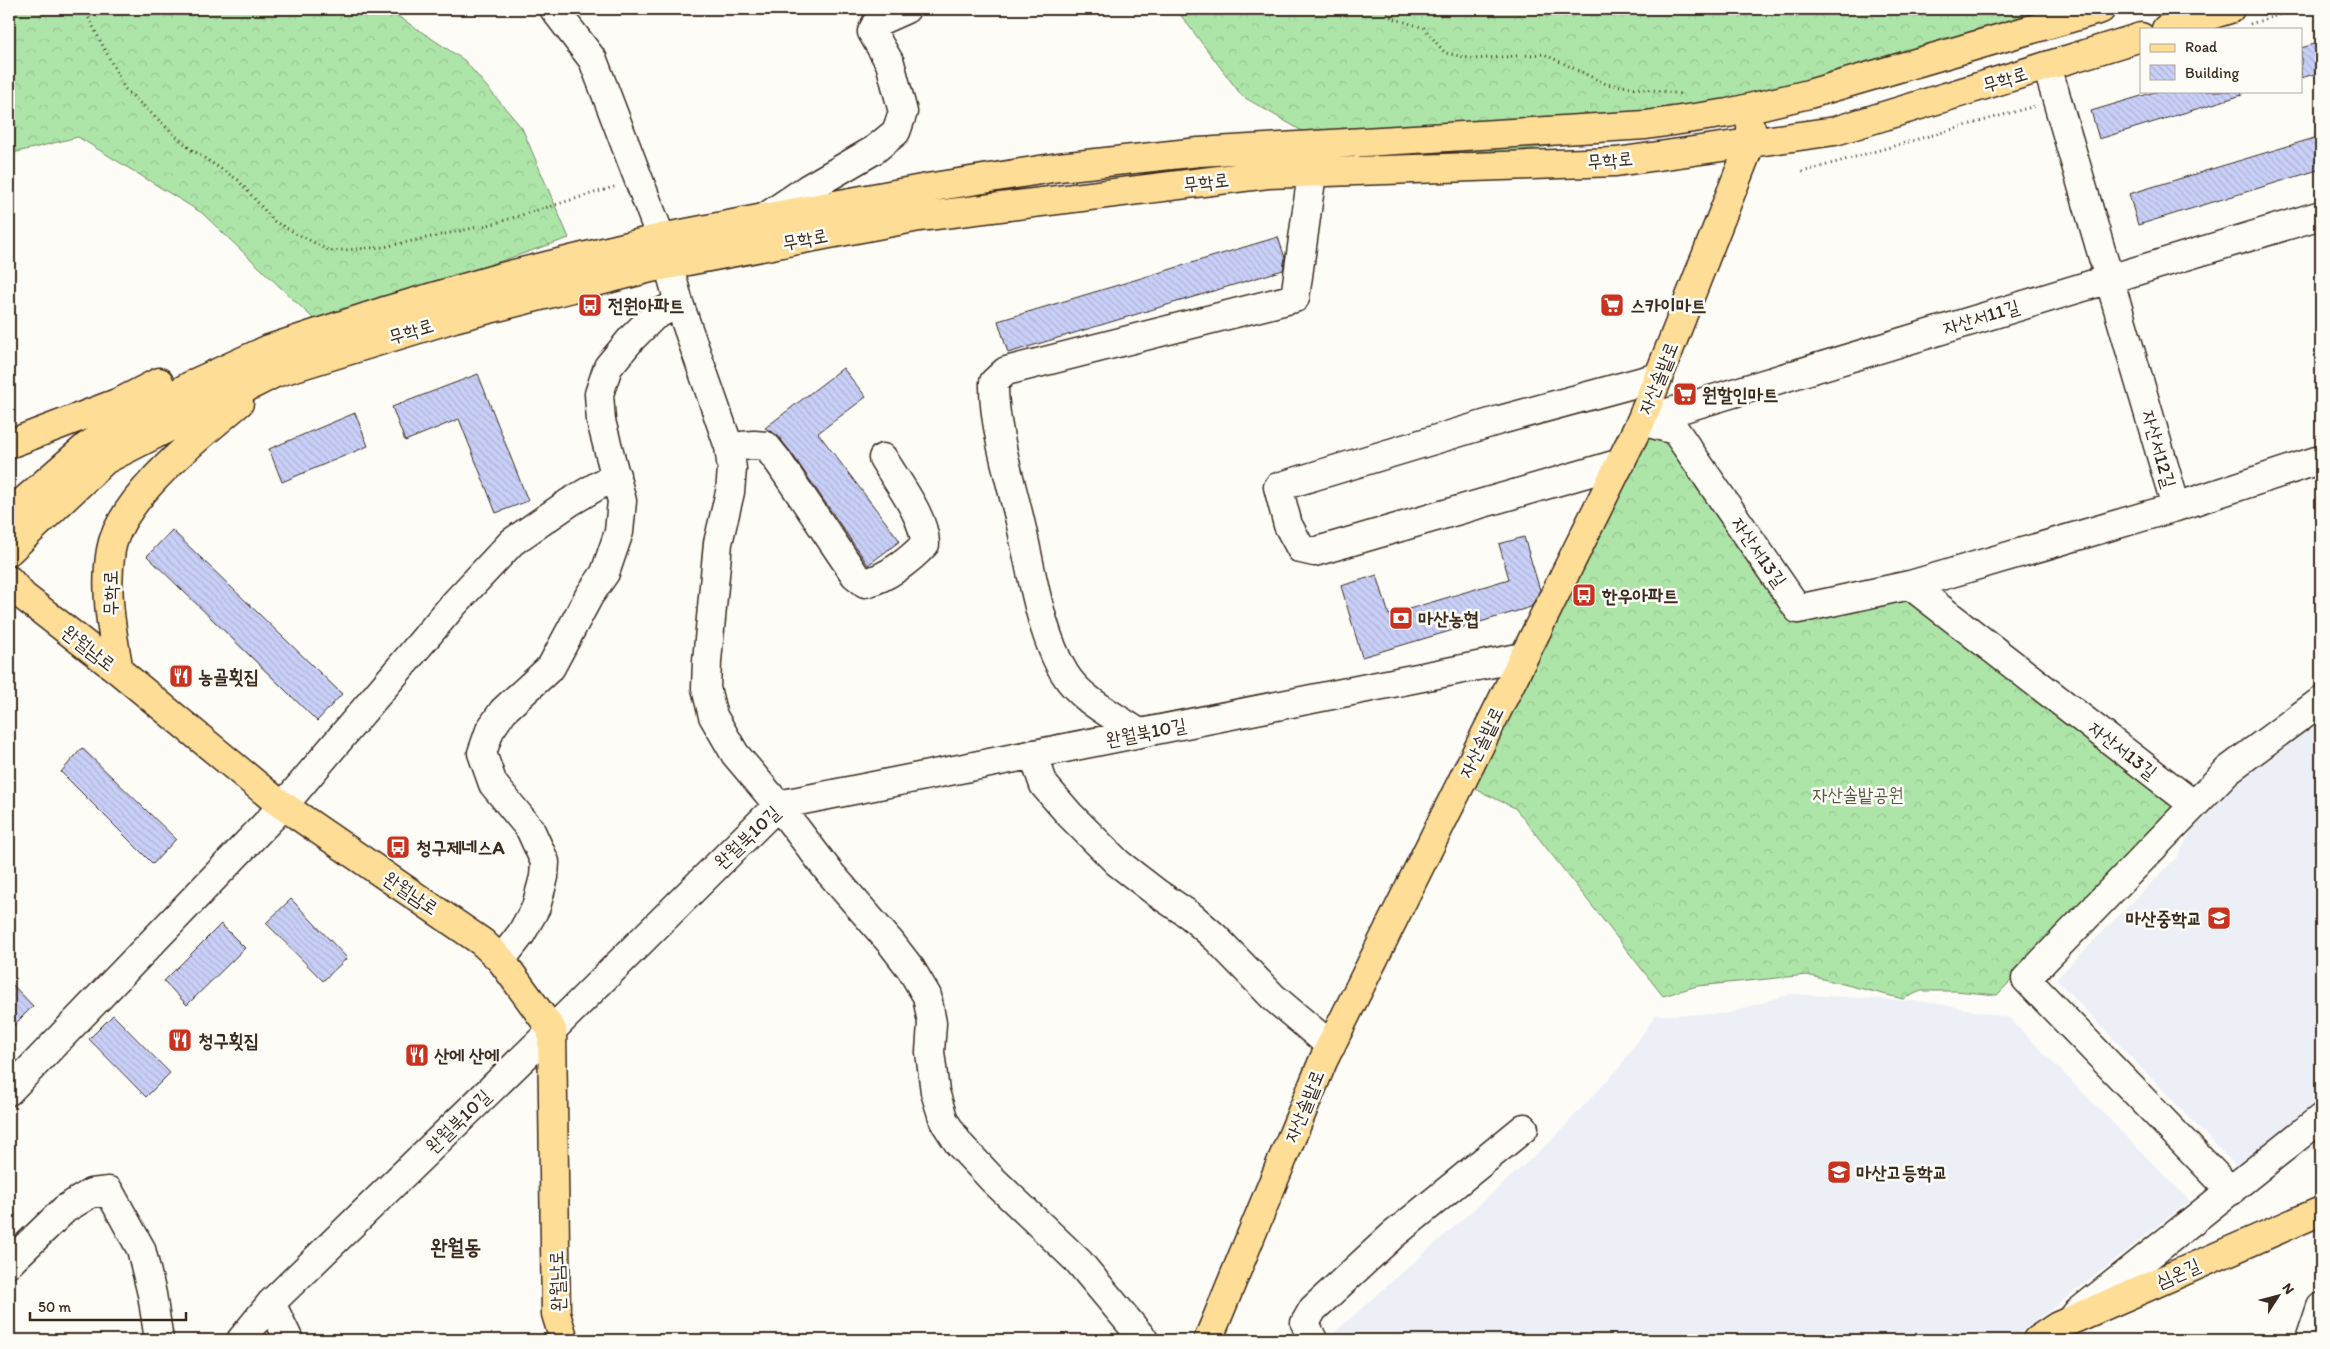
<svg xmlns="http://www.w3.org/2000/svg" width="2330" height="1349" viewBox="0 0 2330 1349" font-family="Itim,'Poor Story',sans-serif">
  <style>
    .built { fill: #edeff7 }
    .forest { fill: url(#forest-crowns); stroke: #748864 }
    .building { fill: url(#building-back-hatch); stroke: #3b2a1e }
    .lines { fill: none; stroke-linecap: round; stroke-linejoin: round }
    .minor-casing { stroke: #3b2a1e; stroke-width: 31 }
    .major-casing { stroke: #3b2a1e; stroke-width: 31 }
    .path { stroke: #3b2a1e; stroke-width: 3; stroke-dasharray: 1 4; stroke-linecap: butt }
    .minor { stroke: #fdfcf7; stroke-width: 28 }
    .major { stroke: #fedd96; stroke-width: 28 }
    .labels { text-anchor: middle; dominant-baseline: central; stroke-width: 5; stroke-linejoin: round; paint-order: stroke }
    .street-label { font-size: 19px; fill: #3b2a1e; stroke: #fdfcf7 }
    .poi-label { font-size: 19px; font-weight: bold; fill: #3b2a1e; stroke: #fdfcf7; text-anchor: start }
    .park-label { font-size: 19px; fill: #585941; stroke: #fdfcf7 }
    .quarter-label { font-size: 21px; font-weight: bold; fill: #3b2a1e; stroke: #fdfcf7 }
  </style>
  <defs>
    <pattern id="forest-crowns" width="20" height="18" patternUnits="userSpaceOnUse" patternTransform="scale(1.25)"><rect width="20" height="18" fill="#ade5a9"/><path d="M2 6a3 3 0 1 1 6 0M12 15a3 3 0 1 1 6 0" fill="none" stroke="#96c591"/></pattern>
    <pattern id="building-back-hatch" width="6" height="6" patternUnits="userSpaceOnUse" patternTransform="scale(1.25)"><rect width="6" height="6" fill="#c9d0f8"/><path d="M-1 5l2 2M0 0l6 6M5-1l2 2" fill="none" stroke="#aeb3d4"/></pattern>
  </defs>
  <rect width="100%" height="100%" fill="#fdfcf7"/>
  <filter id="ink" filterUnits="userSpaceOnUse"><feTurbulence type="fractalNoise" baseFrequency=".02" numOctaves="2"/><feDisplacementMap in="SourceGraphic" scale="10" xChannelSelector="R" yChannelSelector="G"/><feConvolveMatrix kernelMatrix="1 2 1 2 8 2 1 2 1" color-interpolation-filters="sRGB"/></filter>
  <g filter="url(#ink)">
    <path class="built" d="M2321,716V1142L2256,1187L2056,979L2177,857L2208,799Z
      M1790,994L1930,1002L2009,1018L2190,1201L2064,1300L2010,1340H1330L1328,1338L1550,1142L1618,1069L1656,1015L1726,1014Z"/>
    <path class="forest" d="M9,9H387L464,60L522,128L569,238L318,323L202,213L78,137L9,154Z
      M1176,9H2075L1616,137L1463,158L1333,149L1242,96Z
      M1649,430L1671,436L1795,616L1904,593L2182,808L1997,995L1956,991H1921L1903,999L1807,975L1697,986L1663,996L1515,808L1471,787Z"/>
    <path class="building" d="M2321,42V72L2301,78V48Z
      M2158,91H2241L2242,95L2099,139L2091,111Z
      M2321,136V169L2138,225L2129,194Z
      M1278,237L1285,258L1283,270L1008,353L998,321Z
      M843,368L866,397L818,433L900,541L868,565L790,451L778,436L765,428Z
      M478,374L528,501L496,513L459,419L405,441L392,407Z
      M355,413L368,446L282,482L269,449Z
      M172,530L342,694L317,721L147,556Z
      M1524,537L1540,590L1531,607L1362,657L1341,586L1377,575L1389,615L1509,579L1499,544Z
      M82,748L176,839L153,864L61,772Z
      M291,899L347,958L323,981L266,923Z
      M221,924L245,948L187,1005L164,981Z
      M9,981L33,1006L9,1030Z
      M113,1015L170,1073L146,1097L89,1039Z"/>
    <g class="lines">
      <g class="minor-casing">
        <path id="minor" d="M554,9L593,60L661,238L679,303L729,447L732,469L730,492L718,543L707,661L706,688L713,716L735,754L778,805L830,873L891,943L911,969L927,996L932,1023L930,1052L935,1092L944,1121L959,1144L991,1178L1079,1262L1144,1340
          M2047,66L2176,507
          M764,218L807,189L874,150L896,132L903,112L890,63L872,32L877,22L906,9
          M1641,421L1675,430L1798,609L1910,585L2176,507L2316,461
          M1641,421L2321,215
          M729,447L754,445L766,446L778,461L855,575L865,583C887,578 910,560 925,544C925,517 897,482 883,458
          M1621,463L1314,552L1301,549L1288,525L1278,487L1500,420L1658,377
          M1910,585L2194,805
          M1139,733C1115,716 1081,700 1065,674C1040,634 1031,567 1020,521C1010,479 993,425 994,382L1006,371L1295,298L1312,173
          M1033,754L1044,785L1070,815L1118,863L1157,893L1191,916L1216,938L1273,997L1331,1046
          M501,960L521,934L536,907L544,877L545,862L530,829L493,784L482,753L490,730L503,711L551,667L589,596L605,573L619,532L622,501L601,421L599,394L608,367L632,338L654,316L679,303
          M9,1091L283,806L454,604L512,542L570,502L616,475
          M2231,1191L2026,979L2228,770L2321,701
          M9,1263L65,1209L91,1193L109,1191L141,1249L152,1294L159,1340
          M271,1303L289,1340
          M2076,1314L2321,1118
          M241,1340L271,1303L552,1030L778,805L1523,657
          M1313,1340L1305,1323L1313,1309L1393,1235L1524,1128
          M2310,1340L2321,1307"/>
      </g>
      <g class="major-casing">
        <path id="major" d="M2166,29L2230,9
          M9,444L122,401L159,382
          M9,514L86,447L118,426L197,382L269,349L385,311L502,277L599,253L661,238L764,218L933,187L1059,167L1199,152L1646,125L1728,113L1809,94L2101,9
          M9,551L105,460L275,373L454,318L651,268L919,217L1268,174L1616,162L1835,131L2141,37
          M9,580L23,596L119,671L275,800L482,942L501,960L552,1030L556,1314L564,1340
          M119,671C112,631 104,591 111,550C120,498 200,436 239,403
          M1208,1340L1323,1061L1641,421L1751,142V128
          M2037,1340L2058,1326L2321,1211"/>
      </g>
      <path class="path" d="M84,9L125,89L189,148L238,180L275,222L330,251L384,247L492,224L617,186
        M1384,9L1392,18L1424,28L1445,53L1474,59L1544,54L1606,84L1683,94
        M2250,24L2297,9
        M1802,172L2035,106"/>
      <use href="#minor" class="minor"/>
      <use href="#major" class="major"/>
    </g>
  </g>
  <defs>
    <g id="bus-square" transform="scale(1.25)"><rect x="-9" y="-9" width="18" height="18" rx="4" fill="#c8321e" stroke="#fdfcf7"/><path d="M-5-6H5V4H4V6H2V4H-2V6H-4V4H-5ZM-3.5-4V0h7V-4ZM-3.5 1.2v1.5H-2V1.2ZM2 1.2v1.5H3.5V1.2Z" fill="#fff"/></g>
    <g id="supermarket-square" transform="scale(1.25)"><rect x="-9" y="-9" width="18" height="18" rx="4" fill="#c8321e" stroke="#fdfcf7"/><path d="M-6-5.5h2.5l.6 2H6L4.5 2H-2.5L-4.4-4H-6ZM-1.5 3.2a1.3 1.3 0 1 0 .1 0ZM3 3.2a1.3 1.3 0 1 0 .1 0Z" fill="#fff"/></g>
    <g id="bank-square" transform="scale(1.25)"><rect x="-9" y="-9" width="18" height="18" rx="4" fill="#c8321e" stroke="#fdfcf7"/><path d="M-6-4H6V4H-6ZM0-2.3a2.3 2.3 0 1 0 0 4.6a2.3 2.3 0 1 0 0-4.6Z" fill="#fff"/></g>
    <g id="restaurant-square" transform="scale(1.25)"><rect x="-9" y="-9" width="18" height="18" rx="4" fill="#c8321e" stroke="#fdfcf7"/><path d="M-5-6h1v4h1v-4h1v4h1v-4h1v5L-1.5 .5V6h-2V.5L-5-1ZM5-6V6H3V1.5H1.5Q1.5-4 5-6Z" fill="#fff"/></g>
    <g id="school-square" transform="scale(1.25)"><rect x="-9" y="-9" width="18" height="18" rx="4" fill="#c8321e" stroke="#fdfcf7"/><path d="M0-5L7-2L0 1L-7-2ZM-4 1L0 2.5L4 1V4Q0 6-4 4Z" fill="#fff"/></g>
  </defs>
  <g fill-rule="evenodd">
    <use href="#bus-square" x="590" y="305"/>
    <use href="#supermarket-square" x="1612" y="305"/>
    <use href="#supermarket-square" x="1685" y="394"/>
    <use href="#bus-square" x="1584" y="595"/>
    <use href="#bank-square" x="1401" y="618"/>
    <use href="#restaurant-square" x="181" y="676"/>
    <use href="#bus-square" x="398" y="847"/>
    <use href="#school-square" x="2219" y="918"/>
    <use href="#restaurant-square" x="180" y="1040"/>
    <use href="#restaurant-square" x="417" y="1055"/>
    <use href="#school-square" x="1839" y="1172"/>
  </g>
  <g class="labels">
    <g class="street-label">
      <text transform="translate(2005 79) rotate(-17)">무학로</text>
      <text transform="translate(1610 160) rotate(-5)">무학로</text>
      <text transform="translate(1206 182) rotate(-7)">무학로</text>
      <text transform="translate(805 239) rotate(-11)">무학로</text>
      <text transform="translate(1981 317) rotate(-17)">자산서11길</text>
      <text transform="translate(411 331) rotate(-17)">무학로</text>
      <text transform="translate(1658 378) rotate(-68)">자산솔밭로</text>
      <text transform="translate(2159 449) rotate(74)">자산서12길</text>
      <text transform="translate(1759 552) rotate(55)">자산서13길</text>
      <text transform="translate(110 593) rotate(-90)">무학로</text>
      <text transform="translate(89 648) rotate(38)">완월남로</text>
      <text transform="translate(1146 732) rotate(-11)">완월북10길</text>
      <text transform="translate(1481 742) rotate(-64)">자산솔밭로</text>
      <text transform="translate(2123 750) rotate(38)">자산서13길</text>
      <text transform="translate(747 837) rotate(-43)">완월북10길</text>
      <text transform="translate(411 893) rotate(34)">완월남로</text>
      <text transform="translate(1304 1106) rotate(-68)">자산솔밭로</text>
      <text transform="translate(458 1121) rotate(-44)">완월북10길</text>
      <text transform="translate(2178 1273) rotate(-24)">심온길</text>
      <text transform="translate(557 1281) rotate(-92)">완월남로</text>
    </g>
    <g class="poi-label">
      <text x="608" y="305">전원아파트</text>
      <text x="1630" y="305">스카이마트</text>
      <text x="1702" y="394">원할인마트</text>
      <text x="1602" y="595">한우아파트</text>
      <text x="1418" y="618">마산농협</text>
      <text x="198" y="676">농골횟집</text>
      <text x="416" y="847">청구제네스A</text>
      <text x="2202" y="918" text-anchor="end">마산중학교</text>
      <text x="198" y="1040">청구횟집</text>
      <text x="434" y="1055">산에 산에</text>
      <text x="1856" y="1172">마산고등학교</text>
    </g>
    <g class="park-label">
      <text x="1858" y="794">자산솔밭공원</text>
    </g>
    <g class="quarter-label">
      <text x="456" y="1246">완월동</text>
    </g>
  </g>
  <rect width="2330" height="1349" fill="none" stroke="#fdfcf7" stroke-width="30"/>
  <rect x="15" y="15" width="2300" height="1319" fill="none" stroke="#3b2a1e" stroke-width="2" filter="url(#ink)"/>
  <rect x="2140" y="28" width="162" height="65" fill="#fdfcf7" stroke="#afa8a0"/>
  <rect x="2150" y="44" width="25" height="8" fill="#fedd96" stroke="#afa8a0"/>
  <text x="2185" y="52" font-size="15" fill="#3b2a1e">Road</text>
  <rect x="2150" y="65" width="25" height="15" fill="url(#building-back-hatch)" stroke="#afa8a0"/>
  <text x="2185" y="78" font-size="15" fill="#3b2a1e">Building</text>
  <g transform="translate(2278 1296) rotate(54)" stroke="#fdfcf7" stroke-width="4" paint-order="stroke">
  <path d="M0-4L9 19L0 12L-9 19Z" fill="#3b2a1e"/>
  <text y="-8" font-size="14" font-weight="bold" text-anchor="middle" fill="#3b2a1e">N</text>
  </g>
  <path d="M30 1312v8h156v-8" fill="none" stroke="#3b2a1e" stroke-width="2.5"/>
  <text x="38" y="1312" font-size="15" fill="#3b2a1e" stroke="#fdfcf7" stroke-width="4" paint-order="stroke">50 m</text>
</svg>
